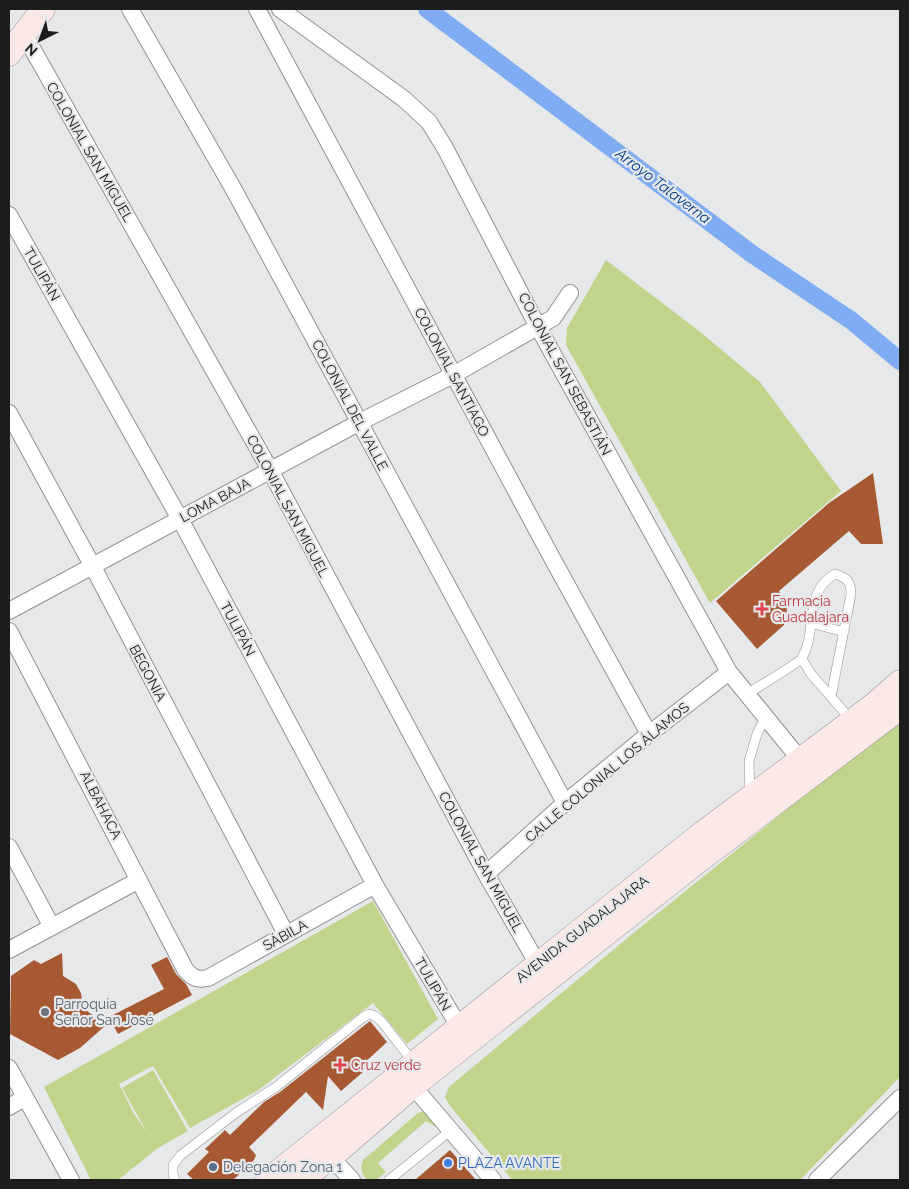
<svg xmlns="http://www.w3.org/2000/svg" width="909" height="1189" viewBox="0 0 909 1189" font-family="Raleway,sans-serif">
  <style>
    .green { fill: #c1d48b }
    .lines { fill: none; stroke-linecap: round; stroke-linejoin: round }
    .canal { stroke: #7facf3; stroke-width: 18 }
    .building { fill: #a75933 }
    .lane-casing { stroke: #919193; stroke-width: 10 }
    .street-casing { stroke: #919193; stroke-width: 18 }
    .secondary-casing { stroke: #919193; stroke-width: 25 }
    .lane { stroke: #fff; stroke-width: 9 }
    .street { stroke: #fff; stroke-width: 16 }
    .secondary { stroke: #fae9e7; stroke-width: 24 }
    .health-dot { fill: #e0444e; stroke: #e7e8ea; stroke-width: 2 }
    .worship-dot { fill: #6b7280; stroke: #e7e8ea; stroke-width: 2 }
    .shop-dot { fill: #3f7fe0; stroke: #e7e8ea; stroke-width: 2 }
    .service-dot { fill: #5c6f8a; stroke: #e7e8ea; stroke-width: 2 }
    .labels { text-anchor: middle; dominant-baseline: central; stroke-width: 4.5; stroke-linejoin: round; paint-order: stroke }
    .street-label { font-size: 14px; fill: #1d1d1e; stroke: #e7e8ea }
    .health-label { font-size: 14px; fill: #be3a42; stroke: #e7e8ea; text-anchor: start }
    .worship-label { font-size: 14px; fill: #5b616d; stroke: #e7e8ea; text-anchor: start }
    .shop-label { font-size: 14px; fill: #366cbe; stroke: #e7e8ea; text-anchor: start }
    .service-label { font-size: 14px; fill: #4e5e75; stroke: #e7e8ea; text-anchor: start }
    .water-label { font-size: 15px; font-style: italic; fill: #003989; stroke: #e7e8ea }
  </style>
  <rect width="100%" height="100%" fill="#e7e8ea"/>
  <path class="green" d="M606,260L699,331L760,382L841,491L710,603L566,345L567,328Z
    M900,718V1077L800,1180H512L450,1106L445,1097L449,1087L631,935Z
    M373,901L438,1019L407,1044L373,1003L257,1091L190,1128L153,1066L119,1084L134,1114L147,1132L122,1088L153,1070L188,1131L158,1148L118,1180H91L44,1087Z
    M424,1111L428,1112L439,1122L436,1127L426,1121L378,1163L386,1172L376,1180H367C361,1173 360,1168 363,1160L418,1113Z"/>
  <g class="lines">
    <path class="canal" d="M427,9L752,254L852,321L900,361"/>
  </g>
  <path class="building" d="M873,473L883,544H861L849,531L779,591L788,604L784,625L757,649L716,601L829,503Z
    M62,953L63,976L76,984L81,993L83,1008L106,1025L80,1048L58,1060L10,1034L11,976L34,960L41,964Z
    M167,957L176,974L186,984L192,995L118,1034L109,1017L164,989L151,965Z
    M370,1021L387,1042L361,1066L363,1072L341,1091L328,1076L323,1110L306,1092L249,1147L256,1155L254,1160L233,1180H194L187,1174L209,1152L205,1149L225,1130L230,1135L264,1102L280,1092Z
    M450,1150L476,1180H415Z"/>
  <g class="lines">
    <g class="lane-casing">
      <path id="lane" d="M811,623L844,632
        M802,659L811,674L852,721
        M747,694C756,688 799,663 802,658C818,630 803,592 835,574C847,578 851,581 851,594L831,697
        M750,795L749,761L757,734L766,716
        M175,1180L173,1174V1165L181,1155L237,1112L276,1087L362,1018L369,1014L375,1016L382,1022L414,1063
        M389,1180L450,1131"/>
    </g>
    <g class="street-casing">
      <path id="street" d="M130,9L234,190L565,803
        M257,9L552,558L649,734
        M280,9L404,99L429,122L445,148L538,327L729,672L807,768
        M24,34L270,470L486,874L543,973
        M9,215L180,519L375,885L464,1035
        M9,413L92,565L286,934
        M9,611L360,422L453,375L553,318L570,293
        M9,631L185,969C192,978 197,980 208,978L375,885
        M9,847L52,927
        M486,874L565,803L649,734L729,672
        M9,950L139,880
        M9,1068L71,1180
        M406,1078L493,1180
        M9,1107L24,1098
        M331,1157L352,1180
        M817,1180L900,1098"/>
    </g>
    <g class="secondary-casing">
      <path id="secondary" d="M9,54L43,9
        M268,1180L704,832L875,704L900,682
        M301,1180L331,1157L413,1086L693,865L900,708"/>
    </g>
    <use href="#lane" class="lane"/>
    <use href="#street" class="street"/>
    <use href="#secondary" class="secondary"/>
  </g>
  <g class="health-dot">
    <path d="M759.5 601.5h5v5h5v5h-5v5h-5v-5h-5v-5h5z"/>
    <path d="M337.5 1057.5h5v5h5v5h-5v5h-5v-5h-5v-5h5z"/>
  </g>
  <circle class="worship-dot" cx="45" cy="1012" r="5"/>
  <circle class="shop-dot" cx="448" cy="1163" r="5"/>
  <circle class="service-dot" cx="213" cy="1167" r="5"/>
  <g class="labels">
    <g class="street-label">
      <text transform="translate(90 152) rotate(60)">COLONIAL SAN MIGUEL</text>
      <text transform="translate(42 274) rotate(60)">TULIPÁN</text>
      <text transform="translate(452 372) rotate(62)">COLONIAL SANTIAGO</text>
      <text transform="translate(565 374) rotate(62)">COLONIAL SAN SEBASTIÁN</text>
      <text transform="translate(350 405) rotate(62)">COLONIAL DEL VALLE</text>
      <text transform="translate(215 500) rotate(-28)">LOMA BAJA</text>
      <text transform="translate(288 506) rotate(62)">COLONIAL SAN MIGUEL</text>
      <text transform="translate(238 629) rotate(62)">TULIPÁN</text>
      <text transform="translate(148 673) rotate(62)">BEGONIA</text>
      <text transform="translate(607 772) rotate(-40)">CALLE COLONIAL LOS ÁLAMOS</text>
      <text transform="translate(101 805) rotate(63)">ALBAHACA</text>
      <text transform="translate(481 862) rotate(61)">COLONIAL SAN MIGUEL</text>
      <text transform="translate(582 929) rotate(-38)">AVENIDA GUADALAJARA</text>
      <text transform="translate(285 935) rotate(-29)">SÁBILA</text>
      <text transform="translate(433 984) rotate(60)">TULIPÁN</text>
    </g>
    <g class="health-label">
      <text x="772" y="601">Farmacia<tspan x="772" dy="16">Guadalajara</tspan></text>
      <text x="351" y="1065">Cruz verde</text>
    </g>
    <g class="worship-label">
      <text x="55" y="1004">Parroquia<tspan x="55" dy="16">Señor San José</tspan></text>
    </g>
    <g class="shop-label">
      <text x="458" y="1163">PLAZA AVANTE</text>
    </g>
    <g class="service-label">
      <text x="223" y="1167">Delegación Zona 1</text>
    </g>
    <g class="water-label">
      <text transform="translate(663 186) rotate(37)">Arroyo Talaverna</text>
    </g>
  </g>
  <rect width="909" height="1189" fill="none" stroke="#1d1d1e" stroke-width="20"/>
  <g transform="translate(40 40) rotate(222)" stroke="#e7e8ea" stroke-width="4" paint-order="stroke">
  <path d="M0-4L9 19L0 12L-9 19Z" fill="#1d1d1e"/>
  <text y="-8" font-size="14" font-weight="bold" text-anchor="middle" fill="#1d1d1e">N</text>
  </g>
</svg>
